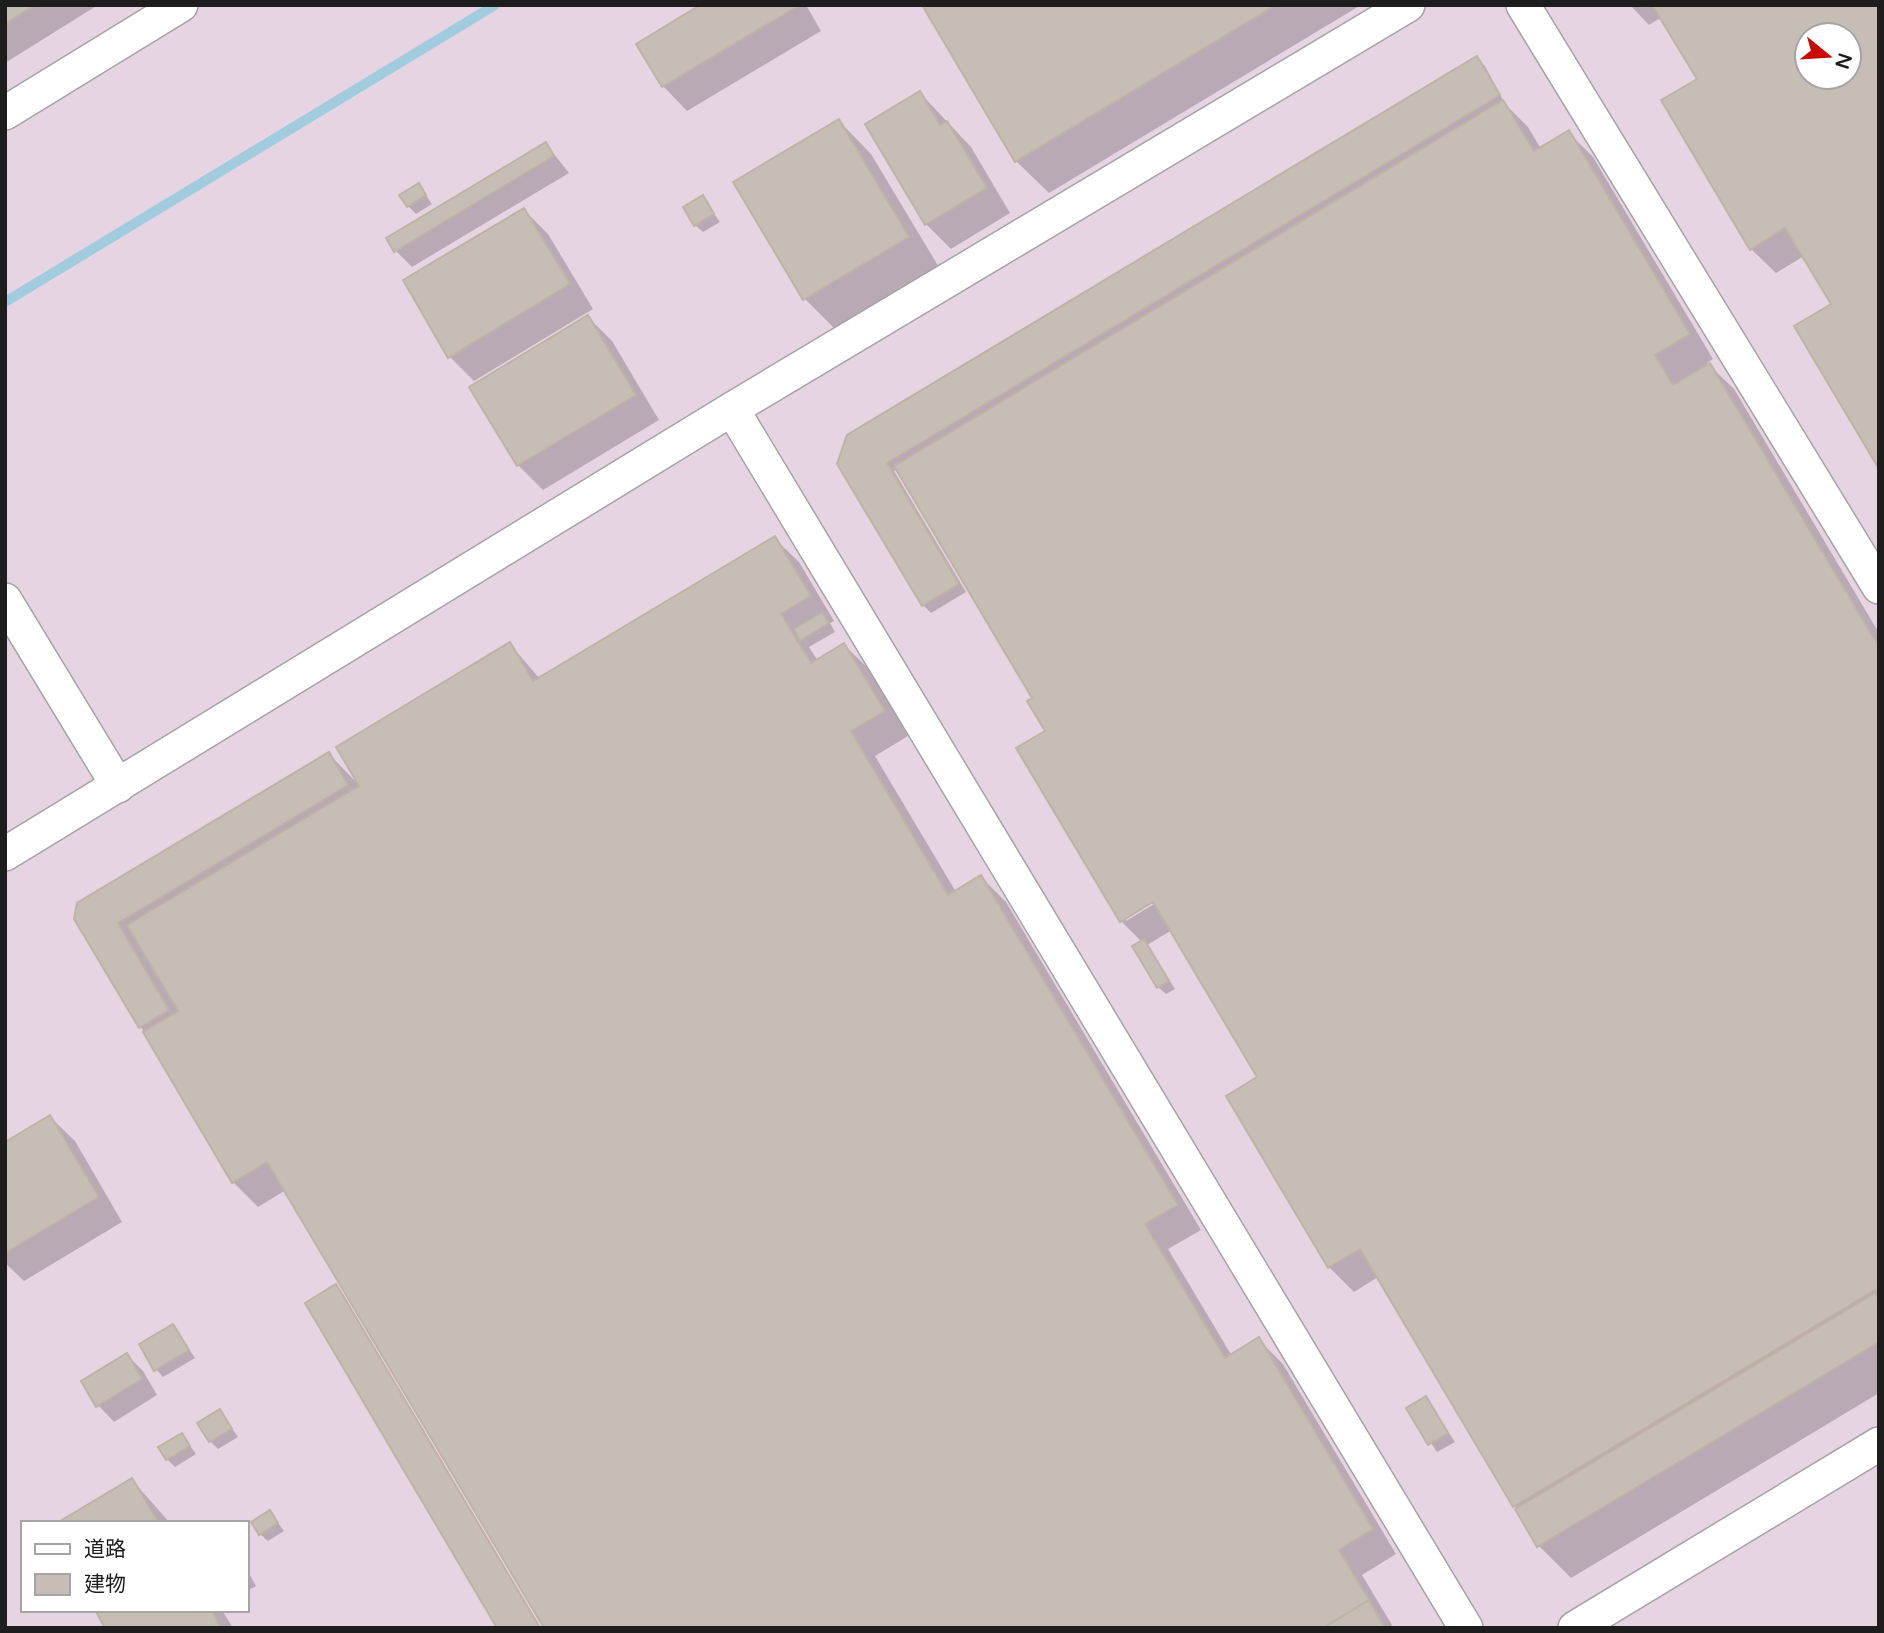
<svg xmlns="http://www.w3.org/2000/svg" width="1884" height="1633" viewBox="0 0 1884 1633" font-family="'Varela Round','Noto Sans JP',sans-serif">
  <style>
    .industrial { fill: #e7d4e3; fill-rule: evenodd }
    .shadow { fill: #0003; fill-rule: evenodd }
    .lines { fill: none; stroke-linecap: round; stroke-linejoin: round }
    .stream { stroke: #a1ccdd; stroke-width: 10 }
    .building { fill: #c6bdb5; stroke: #c0b2a4; stroke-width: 2; fill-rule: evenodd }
    .minor-casing { stroke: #a4a4a4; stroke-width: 36 }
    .minor { stroke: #fff; stroke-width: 33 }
  </style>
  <rect width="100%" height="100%" fill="#eeebe2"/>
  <path class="industrial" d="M5,5H1879V1628H5ZM1807,35H1849V77H1807ZM23,1523H247V1610H23Z"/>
  <path class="shadow" d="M5,5H98L5,63Z
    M704,5H806L821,31L687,111L663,86Z
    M924,5H1361L1049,193L1016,161Z
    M1630,5H1879L1833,305L1804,256L1776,273L1751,249L1699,80L1662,17L1649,25ZM1807,35H1849V77H1807Z
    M1477,59L1485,66L1505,104L1528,127L1541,149L1569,133L1593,157L1713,359L1707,363L1734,389L1879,633V1393L1571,1578L1539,1546L1378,1277L1354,1292L1329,1267L1228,1096L1260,1077L1172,930L1147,945L1175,989L1166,994L1158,987L1142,942L1121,921L1019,748L1047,732L1034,699L898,469L894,471L966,592L931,613L923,605L839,463ZM1160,896L1162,899L1126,921V917Z
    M920,93L971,147L1010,213L951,249L926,224L867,125Z
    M839,121L871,154L940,269L837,331L805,299Z
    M546,144L569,173L412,267L396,251Z
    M419,185L432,204L416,214L408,206Z
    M702,197L720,222L703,232L695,225Z
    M524,210L548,234L593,309L474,381L450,357Z
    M588,317L612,341L659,420L543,490L518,465L472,387Z
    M774,538L799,562L834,621L830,623L835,632L809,647L818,661L844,645L869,669L908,736L875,756L956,892L981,877L1006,902L1201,1230L1168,1249L1232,1356L1259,1340L1283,1364L1396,1554L1362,1575L1392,1625L1388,1628H546L286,1190L258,1207L233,1182L76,918L329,754L357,783L510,644L540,679Z
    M50,1117L75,1141L122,1222L24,1281L5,1263V1144Z
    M335,1286L343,1294L541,1628H499Z
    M173,1326L195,1358L163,1377L156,1369Z
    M127,1355L143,1371L157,1395L114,1422L98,1405Z
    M1426,1398L1455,1442L1437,1452L1408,1409Z
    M220,1411L238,1437L218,1449L210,1441Z
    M182,1435L196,1454L175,1467L167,1459Z
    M132,1480L170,1523H61Z
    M270,1512L284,1531L268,1541L260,1534Z
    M247,1570L256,1586L247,1591Z
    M97,1610H222L233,1628H107Z"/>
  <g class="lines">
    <path class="stream" d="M5,302L495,5"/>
  </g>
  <path class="building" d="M5,5H35L5,24Z
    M700,5H798V6L662,87L636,44Z
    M922,5H1276L1015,162Z
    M1652,5H1879V469L1794,326L1831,304L1785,228L1750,250L1661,100L1697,79ZM1807,35H1849V77H1807Z
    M1477,56L1500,95L887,463L959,584L922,606L837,464L847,435Z
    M920,91L940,125L947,121L987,188L925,225L865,124Z
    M1503,100L1534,151L1569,130L1690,334L1655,355L1673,385L1710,363L1879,647V1297L1875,1290L1513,1507L1360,1249L1328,1268L1226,1096L1257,1077L1153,902L1120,922L1016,748L1045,731L1027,701L1032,698L894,466Z
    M839,119L909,237L803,300L733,182Z
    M546,142L554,156L394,252L386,238Z
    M419,183L426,195L407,207L399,195Z
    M703,195L714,214L694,226L683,207Z
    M524,208L570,284L448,358L403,280Z
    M588,315L636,395L517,466L469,387Z
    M775,536L811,596L781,614L811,663L844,643L885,711L851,731L948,895L981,875L1178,1205L1145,1224L1225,1358L1259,1337L1373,1529L1339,1550L1369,1600L1323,1628H544L267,1162L232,1183L143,1032L178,1011L127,925L359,786L336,747L510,642L533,681Z
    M822,612L829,623L800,641L794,629Z
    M329,752L348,785L118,923L169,1010L139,1028L74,919L77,903Z
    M1144,939L1169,981L1157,988L1132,946Z
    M50,1115L99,1197L5,1253V1142Z
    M336,1284L540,1628H497L305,1303Z
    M1875,1293L1879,1299V1342L1537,1547L1515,1509Z
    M173,1324L189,1350L154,1371L139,1344Z
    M127,1353L142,1379L96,1407L81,1381Z
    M1426,1396L1448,1433L1428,1445L1406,1408Z
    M220,1409L232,1429L209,1442L197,1423Z
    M182,1433L190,1446L166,1460L158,1447Z
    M132,1478L159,1523H57Z
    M270,1510L278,1523L259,1535L251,1522Z
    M1369,1600L1385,1628H1323Z
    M95,1610H211L221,1628H105Z"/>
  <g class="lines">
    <g class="minor-casing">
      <path id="minor" d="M1523,5L1879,587
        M5,113L181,5
        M732,409L1466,1628
        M5,600L118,786
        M5,854L732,409L1408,5
        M1575,1628L1879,1444"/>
    </g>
    <use href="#minor" class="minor"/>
  </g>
  <rect width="1884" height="1633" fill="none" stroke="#1d1d1d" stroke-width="14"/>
  <rect x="21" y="1521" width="228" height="91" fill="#ffffff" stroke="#a5a5a5" stroke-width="2"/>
  <rect x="35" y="1544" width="35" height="10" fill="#ffffff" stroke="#a5a5a5" stroke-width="2"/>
  <text x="84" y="1556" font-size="21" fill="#1d1d1d">道路</text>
  <rect x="35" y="1574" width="35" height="21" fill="#c6bdb5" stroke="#a5a5a5" stroke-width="2"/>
  <text x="84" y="1591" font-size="21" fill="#1d1d1d">建物</text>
  <g transform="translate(1828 56) rotate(108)"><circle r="33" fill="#ffffff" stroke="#a5a5a5" stroke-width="2"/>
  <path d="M0-5L12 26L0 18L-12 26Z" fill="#c90a00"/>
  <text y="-10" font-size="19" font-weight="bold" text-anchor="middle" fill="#1d1d1d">N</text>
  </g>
</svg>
